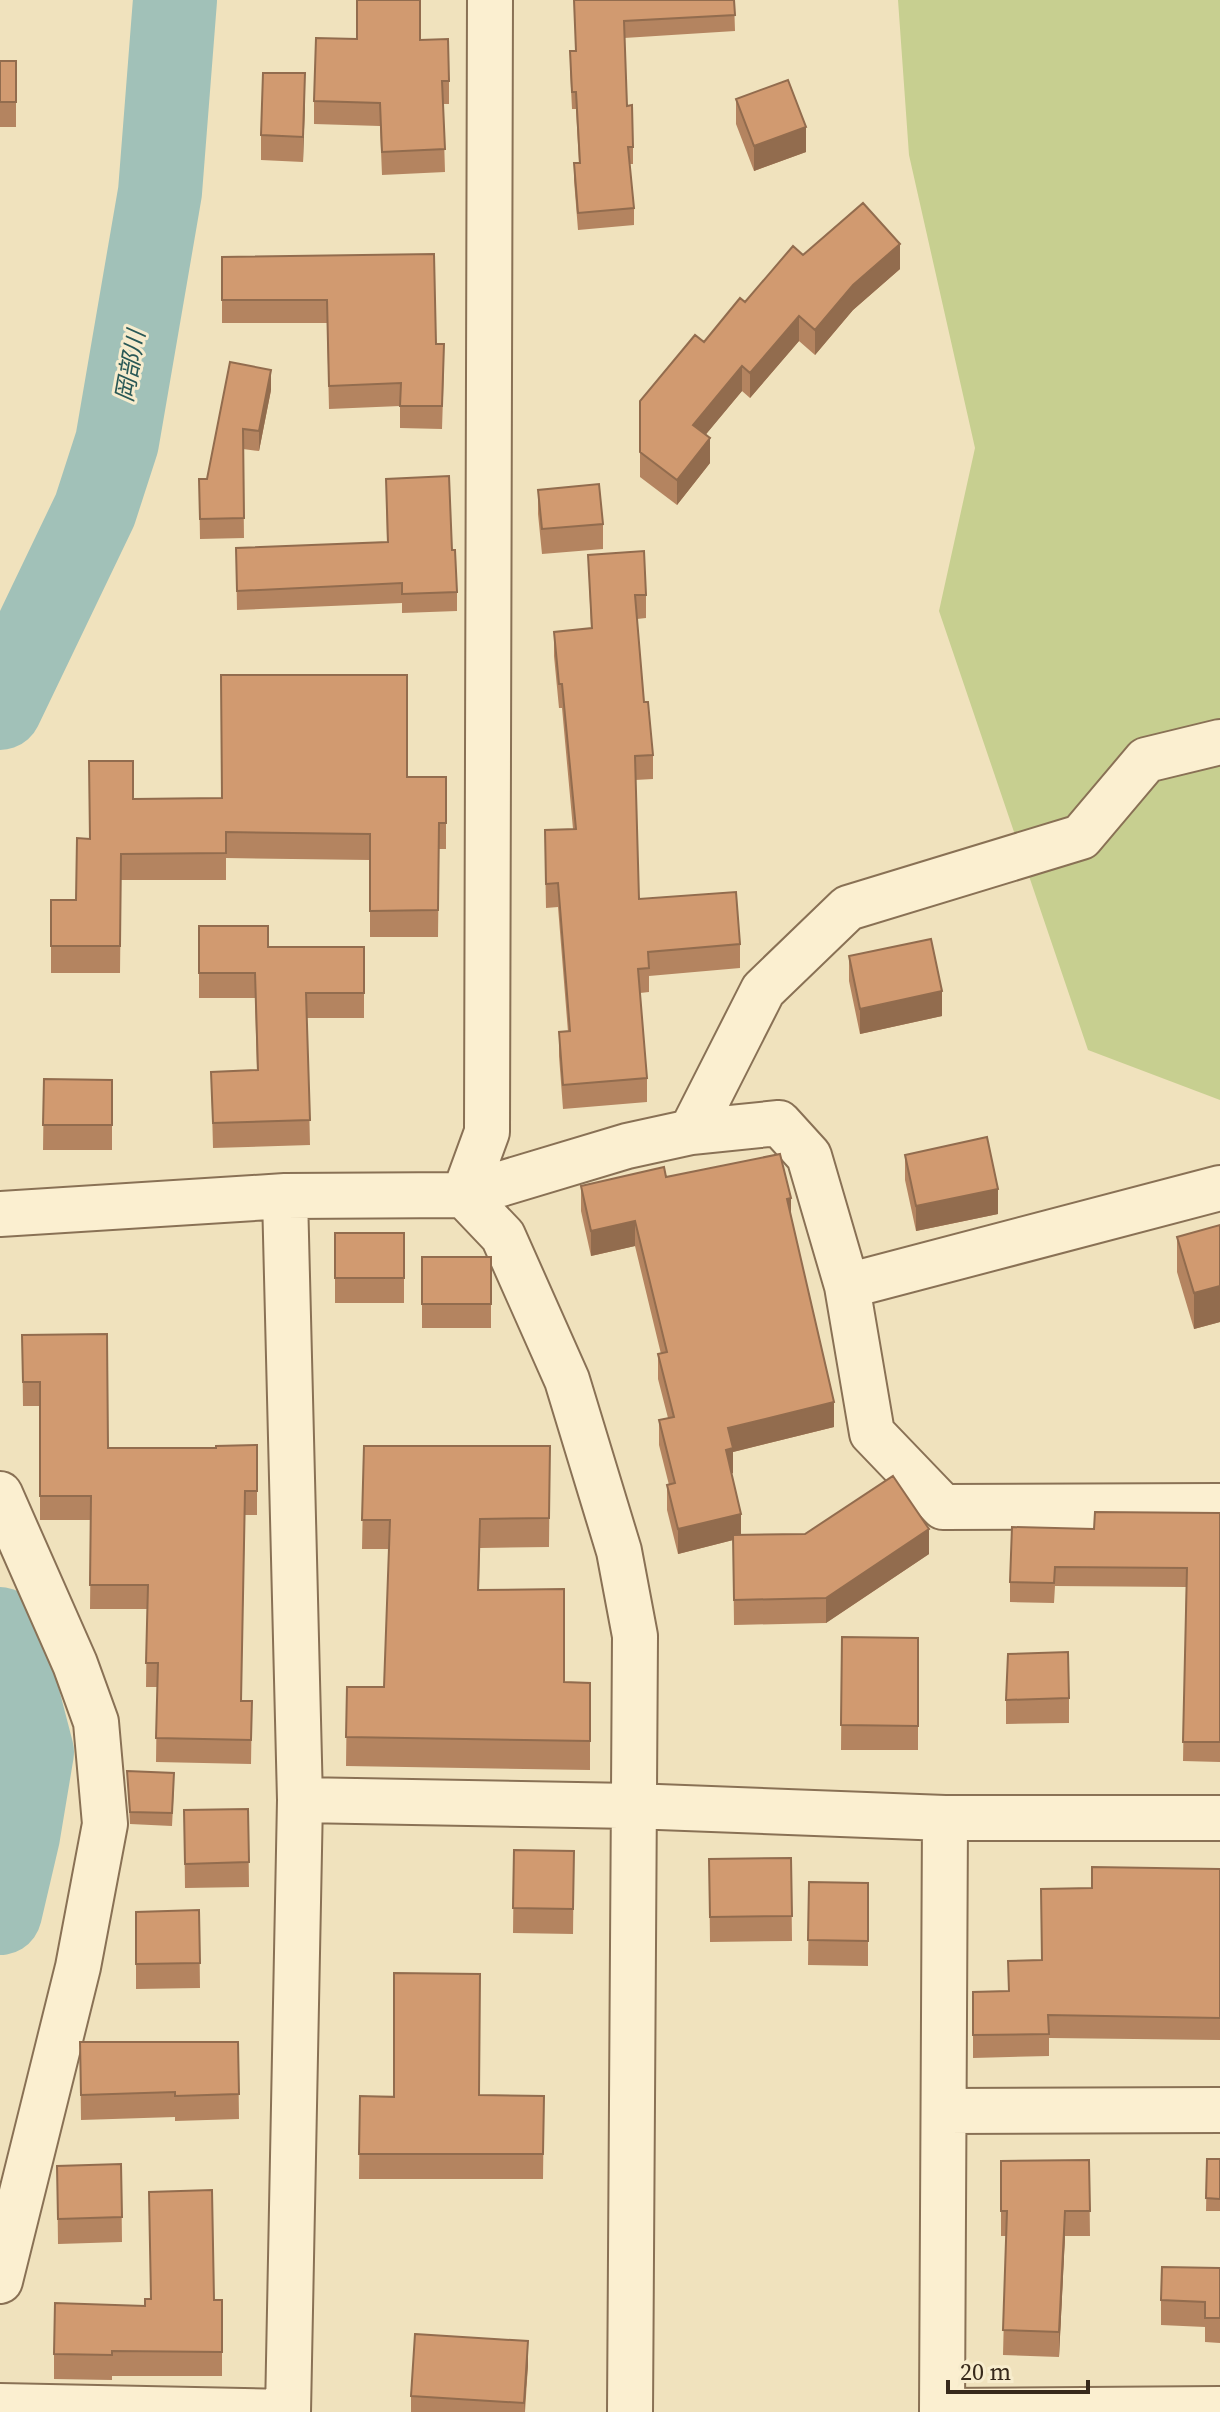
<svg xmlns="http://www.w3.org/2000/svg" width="1220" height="2412" viewBox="0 0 1220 2412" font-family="'Source Serif 4','Noto Sans JP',serif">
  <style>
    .green { fill: #c7cf90 }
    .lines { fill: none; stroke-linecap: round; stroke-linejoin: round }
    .river { stroke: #a1c1b8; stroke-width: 84 }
    .minor-casing { stroke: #897155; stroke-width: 48 }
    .minor { stroke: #fbefd0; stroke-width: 44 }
    .wall { fill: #b48460 }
    .shaded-wall { fill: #926c4e }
    .building { fill: #d19a70; stroke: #926c4e; stroke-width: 2 }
    .labels { text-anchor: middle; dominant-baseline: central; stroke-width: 6; stroke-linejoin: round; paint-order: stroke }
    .water-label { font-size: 24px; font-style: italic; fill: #295856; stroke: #f7eccd }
  </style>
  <rect width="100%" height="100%" fill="#f0e2bd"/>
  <path class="green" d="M898,0H1220V1100L1088,1050L939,611L975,448L909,155Z"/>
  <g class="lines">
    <path class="river" d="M0,708L95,510L117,442L160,192L175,0
      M0,1629L32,1752L18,1836L0,1913"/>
    <g class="minor-casing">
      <path id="minor" d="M691,1132L763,990L848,908L1081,837L1146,760L1220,742
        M464,1195L503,1236L567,1380L619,1551L635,1636L630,2412
        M464,1195L487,1132L490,0
        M285,1196L300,1800L288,2412
        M0,1214L285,1196L464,1195L627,1146L691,1132L779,1123L809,1156L847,1286L872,1433L943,1507L1220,1506
        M847,1286L1220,1188
        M0,1494L75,1664L96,1722L105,1824L78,1967L0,2281
        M300,1800L632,1806L945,1818H1220
        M945,2111L1220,2110
        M0,2406L287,2412
        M942,2411L1220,2409
        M942,2412L945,1818"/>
    </g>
    <use href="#minor" class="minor"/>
  </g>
  <path class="wall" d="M574,0H734L735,31L624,38L627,106L633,147V164H630L634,208V225L578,230L574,180V163H579L576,109H572L570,68V51H576Z
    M357,39L420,40L449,81V104H443L445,172L382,175L380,126L314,124V101Z
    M0,61H16V127H0Z
    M305,98L303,162L261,160V135Z
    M736,99L806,152L754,171L736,124Z
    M803,255L900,269L853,310L815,355L799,341L750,398L742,391L705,435L710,463L677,505L640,477V401L704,342L745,302Z
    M222,257L436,344L444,366L442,429L400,428V406L329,409L327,323H222Z
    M271,390L259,451L243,449L244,538L200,539L199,479H207Z
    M386,479L452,550L457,592V611L402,613V603L237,610L236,548L387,542Z
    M538,490L603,524V549L542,554L538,514Z
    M588,555L646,595V618L637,619L644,702L653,755V779L635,780L639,899L740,944V968L649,976V992L640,993L647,1078V1102L563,1109L559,1056V1032H568L558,907L546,908L545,854L573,829L562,708H559L554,656V632L591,629Z
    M407,777H446V849H439L438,937H370V860L226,858V880H121L120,973H51V900H76L90,839L133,799L222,798Z
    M199,926L268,947H364V1018H307L310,1145L213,1148L211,1072L257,1071L255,998H199Z
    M849,956L942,1016L860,1034L849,981Z
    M44,1079L112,1080V1150H43Z
    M905,1155L998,1214L916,1231L905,1180Z
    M666,1177L791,1215L834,1427L733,1452V1473L731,1474L741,1535L929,1554L826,1623L734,1625L733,1540L678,1554L667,1510V1485H669L659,1445V1420L668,1418L658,1379V1354H661L635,1246L591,1256L581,1211V1186Z
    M1220,1225V1322L1194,1329L1177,1272V1237Z
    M335,1233H404V1303H335Z
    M422,1257H491V1328H422Z
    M22,1335L108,1448H216L257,1445V1515H245L241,1701H252L251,1764L156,1762L157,1687H146L147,1609H90L91,1520H40V1406H23Z
    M364,1446H550L549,1547L480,1548L479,1590L564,1682L590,1683V1770L346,1766L347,1687H384L389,1549H362Z
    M1220,1513V1762L1183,1761L1186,1587L1055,1586L1054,1603L1010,1602V1582L1094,1529Z
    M842,1637L918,1638V1750H841Z
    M1069,1698V1723L1006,1724V1700Z
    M127,1771L174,1786L172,1826L130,1824Z
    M248,1809L249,1887L185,1888L184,1810Z
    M514,1850L574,1851L573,1934L513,1933Z
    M791,1858L792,1941L710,1942L709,1859Z
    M1220,1869V2040L1049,2038V2056L973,2058V1992L1008,1991V1961L1042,1960L1092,1888Z
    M809,1882L868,1883V1966L808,1965Z
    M199,1910L200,1988L136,1989V1912Z
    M80,2042H238L239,2119L175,2121V2117L81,2120Z
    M479,2095L544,2096L543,2179H359L360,2096Z
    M1207,2159H1220V2211H1206Z
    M1089,2160L1090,2236H1065L1059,2357L1003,2355L1006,2236H1001V2161Z
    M121,2164L122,2242L58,2244L57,2166Z
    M1220,2268V2343L1205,2342V2327L1161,2325V2300Z
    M214,2300H222V2376H112V2380L54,2379V2354L145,2306Z
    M528,2365L525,2412H411V2396Z"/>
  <path class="shaded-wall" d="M305,73V98L303,162V137Z
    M806,127V152L754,171V146Z
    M900,244V269L853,310L815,355V330L853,285Z
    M799,316V341L750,398V373Z
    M742,366V391L693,450V425Z
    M271,370V390L259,451V431Z
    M710,438V463L677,505V480Z
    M942,991V1016L860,1034V1009Z
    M998,1189V1214L916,1231V1206Z
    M791,1198V1223L787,1199Z
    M635,1221V1246L591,1256V1231Z
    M1220,1286V1322L1194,1329V1293Z
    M834,1402V1427L733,1452V1473L726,1475V1450L728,1428Z
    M741,1514V1538L678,1554V1529Z
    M929,1529V1554L826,1623V1598Z
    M1065,2211V2236L1059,2357V2332Z
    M528,2341V2365L524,2412V2403Z"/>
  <path class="building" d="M357,0H420V40L448,39L449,81H442L445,149L382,152L380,103L314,101L316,38L357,39Z
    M574,0H734L735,15L624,21L627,106L632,105L633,147H628L634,208L578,213L574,163H580L576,92H572L570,51H576Z
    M0,61H16V102H0Z
    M263,73H305L303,137L261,135Z
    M788,80L806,127L754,146L736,99Z
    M863,203L900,244L853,285L815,330L799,316L750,373L742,366L693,425L710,438L677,480L640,452V401L695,335L704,342L740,298L745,302L793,246L803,255Z
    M434,254L436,344H444L442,406H400L401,383L329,386L327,300H222V257Z
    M230,362L271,370L259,431L243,429L244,518L200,519L199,479H207Z
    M449,476L452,550H455L457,592L402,594V583L237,591L236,548L388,542L386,479Z
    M599,484L603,524L542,529L538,490Z
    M644,551L646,595H635L644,702H648L653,755L635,756L639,899L736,892L740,944L648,952L649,968L638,969L647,1078L563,1085L559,1032L570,1031L558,883L546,884L545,830L576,829L562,684H559L554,632L592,628L588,555Z
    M221,675H407V777H446V823H439L438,910L370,911V834L226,832V853L121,854L120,946H51V900H76L77,838L90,839L89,761H133V799L222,798Z
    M199,926H268V947H364V993H306L310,1120L213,1123L211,1072L258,1070L255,973H199Z
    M931,939L942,991L860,1009L849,956Z
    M44,1079L112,1080V1125H43Z
    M987,1137L998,1189L916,1206L905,1155Z
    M780,1154L791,1198L787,1199L834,1402L728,1428L733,1448L726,1450L741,1514L678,1529L667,1485L675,1483L659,1420L674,1417L658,1354L667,1352L635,1221L591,1231L581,1186L664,1167L666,1177Z
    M1220,1225V1286L1194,1293L1177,1237Z
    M335,1233H404V1278H335Z
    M422,1257H491V1304H422Z
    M107,1334L108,1448H216V1446L257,1445V1491H245L241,1701H252L251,1740L156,1738L158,1663H146L148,1585H90L91,1496H40V1382H23L22,1335Z
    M364,1446H550L549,1518L480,1519L478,1590L564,1589V1682L590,1683V1741L346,1737L347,1687H384L390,1520H362Z
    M893,1476L929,1529L826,1598L734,1600L733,1535L805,1534Z
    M1095,1512L1220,1513V1742H1183L1187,1568L1055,1567L1054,1583L1010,1582L1012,1527L1094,1529Z
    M842,1637L918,1638V1726L841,1725Z
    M1068,1652L1069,1698L1006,1700L1008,1654Z
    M127,1771L174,1773L172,1813L130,1812Z
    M248,1809L249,1862L185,1864L184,1810Z
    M514,1850L574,1851L573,1909L513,1908Z
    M791,1858L792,1916L710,1917L709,1859Z
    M1092,1867L1220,1869V2018L1048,2015L1049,2034L973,2035V1992L1009,1991L1008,1961L1042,1960L1041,1889L1092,1888Z
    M809,1882L868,1883V1941L808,1940Z
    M199,1910L200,1963L136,1964V1912Z
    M394,1973L480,1974L479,2095L544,2096L543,2154H359L360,2096L394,2097Z
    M80,2042H238L239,2094L175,2096V2092L81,2095Z
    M1207,2159H1220V2199L1206,2198Z
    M1089,2160L1090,2211H1065L1059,2332L1003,2330L1007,2211H1001V2161Z
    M121,2164L122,2217L58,2219L57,2166Z
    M212,2190L214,2300H222V2352L112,2351V2355L54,2354L55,2303L145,2306V2299H151L149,2192Z
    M1162,2267L1220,2268V2318H1205V2302L1161,2300Z
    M415,2334L528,2341L524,2403L411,2396Z"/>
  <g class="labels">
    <g class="water-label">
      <text transform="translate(130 366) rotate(-80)">岡部川</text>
    </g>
  </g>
  <path d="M948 2380v12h140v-12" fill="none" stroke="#37291b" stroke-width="4"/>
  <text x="960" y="2380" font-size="24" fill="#37291b" stroke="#f7eccd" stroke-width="6" paint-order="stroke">20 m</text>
</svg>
